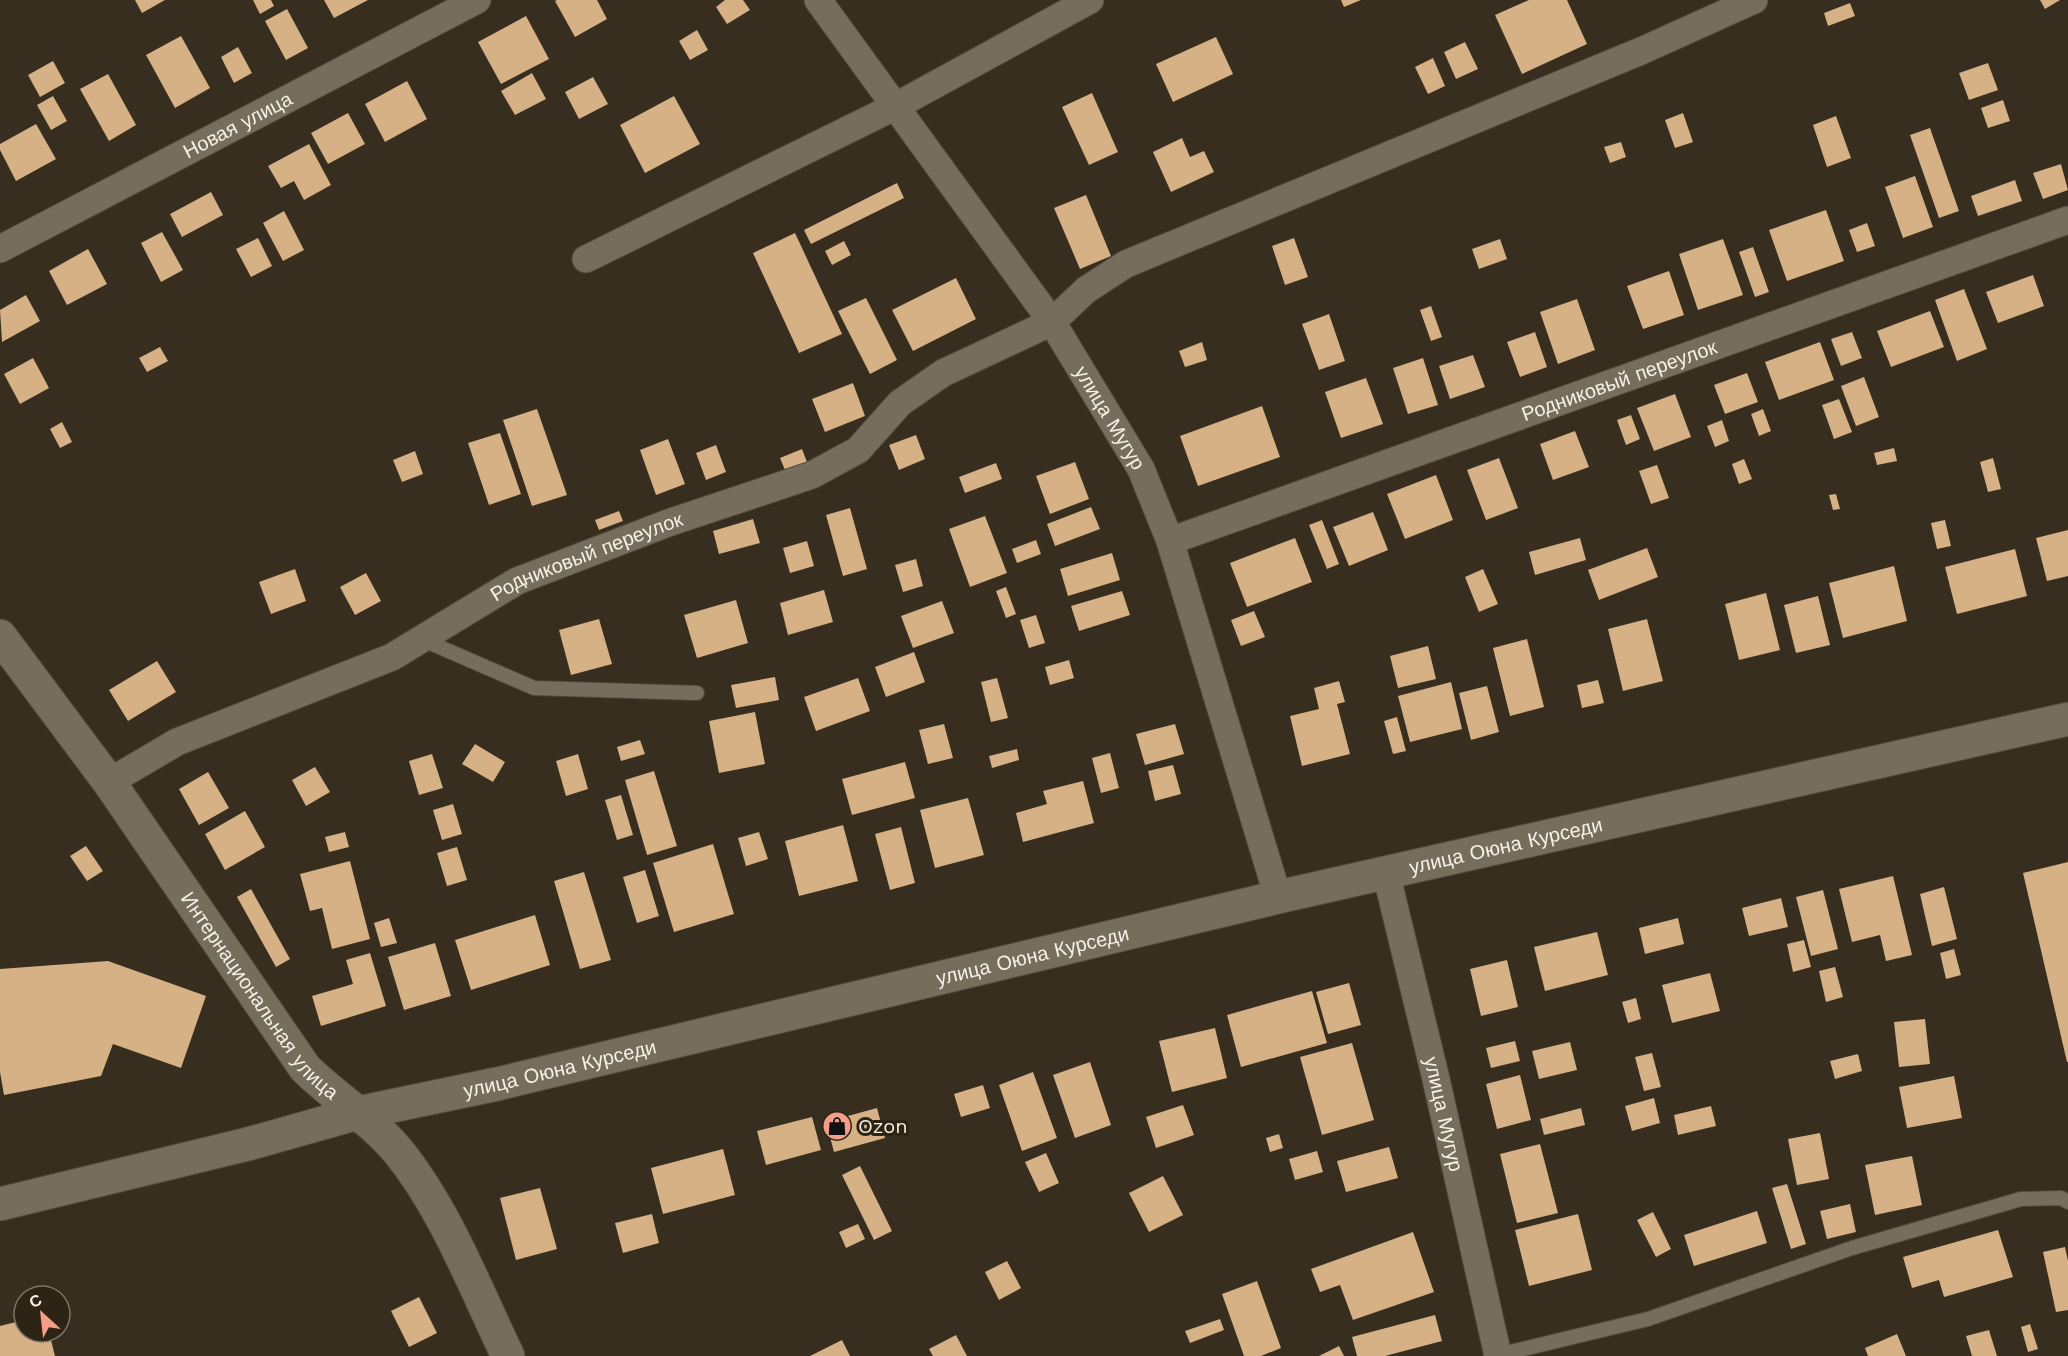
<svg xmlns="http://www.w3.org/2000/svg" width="2068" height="1356" viewBox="0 0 2068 1356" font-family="'Work Sans',sans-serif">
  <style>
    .building { fill: #d5b185 }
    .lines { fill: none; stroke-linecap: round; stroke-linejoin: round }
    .service-casing { stroke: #524a3d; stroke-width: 16 }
    .minor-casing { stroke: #524a3d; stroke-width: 29 }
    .tertiary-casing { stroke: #524a3d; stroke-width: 35 }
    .service { stroke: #776d5c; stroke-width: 14 }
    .minor { stroke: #776d5c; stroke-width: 27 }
    .tertiary { stroke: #776d5c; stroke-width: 33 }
    .labels { text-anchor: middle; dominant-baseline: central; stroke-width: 6; stroke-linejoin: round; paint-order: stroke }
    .street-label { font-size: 20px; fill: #f6f0e6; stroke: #2d2415 }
    .poi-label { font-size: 20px; fill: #f6f0e6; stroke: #2d2415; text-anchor: start }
  </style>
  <rect width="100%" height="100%" fill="#372e1f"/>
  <path class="building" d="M135,0H165L142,13Z
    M253,0H271L274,6L260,14Z
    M324,0H368L334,18Z
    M557,0H597L607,19L575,37L555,1Z
    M725,0H743L750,10L727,24L716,7Z
    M1341,0H1361L1344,7Z
    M1529,0H1567L1587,44L1522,74L1495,15Z
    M2040,0H2060L2045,9Z
    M1850,3L1855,16L1828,26L1824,13Z
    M287,9L308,48L286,60L265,21Z
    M526,16L549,59L501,84L478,42Z
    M697,30L708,50L690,60L679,41Z
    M181,36L210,88L175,108L146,55Z
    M1216,37L1233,74L1173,102L1156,64Z
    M1465,42L1478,69L1456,79L1444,52Z
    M238,47L252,73L234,83L221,57Z
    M1433,58L1445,86L1428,94L1415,67Z
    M53,61L65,83L40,97L28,75Z
    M1988,63L1998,90L1969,100L1959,73Z
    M532,73L546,99L515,115L501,91Z
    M108,74L136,125L109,141L80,89Z
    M593,77L608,104L579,119L565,92Z
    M407,81L427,119L385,142L365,104Z
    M1092,93L1118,152L1089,165L1062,107Z
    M53,96L67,121L51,130L37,105Z
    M674,96L700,144L645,173L620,125Z
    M2003,100L2010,121L1988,128L1981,108Z
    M348,113L365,144L328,164L311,133Z
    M1683,113L1693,142L1675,148L1665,120Z
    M1836,116L1851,158L1827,167L1813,125Z
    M36,124L56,159L16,181L0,150V144Z
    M1930,128L1959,211L1939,218L1910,135Z
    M1182,138L1190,157L1204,151L1214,172L1171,192L1153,152Z
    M1621,142L1626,157L1610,163L1604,147Z
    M309,144L331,185L304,200L294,181L281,188L268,166Z
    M2061,164L2068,190L2043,199L2033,173Z
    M1915,176L1933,227L1903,238L1885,187Z
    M2015,180L2022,201L1978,216L1971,196Z
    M897,183L904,198L811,244L804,230Z
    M211,192L223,215L182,237L170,214Z
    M1086,195L1111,256L1080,269L1054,208Z
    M1826,210L1844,261L1787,281L1769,230Z
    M284,211L304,250L283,261L263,223Z
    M1867,223L1875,246L1857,252L1849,230Z
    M162,232L183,270L161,282L141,243Z
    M795,233L842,334L799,353L753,253Z
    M258,238L272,266L251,277L236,249Z
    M1294,238L1308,277L1285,285L1272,246Z
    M1500,239L1507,259L1479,269L1472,249Z
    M1723,239L1743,295L1698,310L1679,254Z
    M844,241L851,255L832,265L825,251Z
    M1753,247L1769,292L1755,297L1739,252Z
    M88,249L107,284L67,305L49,271Z
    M1669,271L1684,315L1643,329L1627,286Z
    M2033,275L2044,306L1998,323L1986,292Z
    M956,278L976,319L913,351L892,310Z
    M1964,289L1987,349L1957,361L1935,300Z
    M26,295L40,321L2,342L0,310Z
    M866,298L897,360L870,374L838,311Z
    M1577,299L1595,350L1558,364L1540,312Z
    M1431,306L1442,337L1431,341L1420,310Z
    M1930,311L1944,347L1891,367L1877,331Z
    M1329,314L1345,361L1319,370L1302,324Z
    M1535,332L1547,367L1520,377L1507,342Z
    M1852,332L1862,358L1841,366L1831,339Z
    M1202,342L1207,360L1185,367L1179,351Z
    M1820,342L1834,380L1779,400L1765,362Z
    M160,347L168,361L147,372L139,358Z
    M1473,355L1485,387L1450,399L1439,366Z
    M33,358L49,388L20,404L4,374Z
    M1423,358L1438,405L1408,414L1393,368Z
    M1747,373L1758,402L1725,414L1714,385Z
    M1864,377L1879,417L1856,426L1841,386Z
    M1366,378L1383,424L1341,438L1325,392Z
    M853,383L865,416L825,432L812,399Z
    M1675,394L1691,437L1654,451L1637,408Z
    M1839,399L1852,432L1834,439L1822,405Z
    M1262,406L1280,457L1198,486L1180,436Z
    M537,409L567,495L532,506L503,420Z
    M1763,409L1771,431L1759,436L1751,414Z
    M1631,415L1640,439L1626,445L1617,420Z
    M1722,420L1729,441L1715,447L1707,426Z
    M62,422L72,442L60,448L50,429Z
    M1575,431L1589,467L1553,480L1540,444Z
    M500,433L521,494L489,505L468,443Z
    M916,435L925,459L899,470L889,445Z
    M668,439L685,484L656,495L640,450Z
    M716,445L726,472L706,480L696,453Z
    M1894,448L1897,461L1877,465L1874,453Z
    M802,449L807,462L785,470L780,458Z
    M415,451L423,474L402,482L393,460Z
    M1499,458L1518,508L1486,520L1467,470Z
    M1993,458L2001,489L1988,492L1980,462Z
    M1744,459L1752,479L1739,484L1732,464Z
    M1075,462L1089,499L1050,514L1036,476Z
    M996,463L1002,479L965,493L959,477Z
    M1657,465L1669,498L1651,504L1639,471Z
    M1436,475L1453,520L1405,539L1387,494Z
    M1836,494L1840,509L1833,510L1829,495Z
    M1091,507L1100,529L1055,546L1047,524Z
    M850,508L867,569L843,576L826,515Z
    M619,511L623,521L599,530L595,520Z
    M1373,512L1388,550L1349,566L1333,527Z
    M985,516L1007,573L970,587L949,529Z
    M753,519L760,543L719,554L713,531Z
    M1322,520L1339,564L1327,569L1309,525Z
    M1945,520L1951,546L1937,549L1931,523Z
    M2068,530V576L2047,581L2036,538Z
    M1295,538L1312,582L1247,607L1230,563Z
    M1580,538L1586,560L1535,575L1529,552Z
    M1036,540L1041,554L1017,563L1012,549Z
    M807,541L814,566L790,573L783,548Z
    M1647,548L1658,577L1599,600L1588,570Z
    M2015,549L2027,596L1957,614L1945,567Z
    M1112,553L1120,580L1068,596L1060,569Z
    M916,559L923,586L903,592L895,565Z
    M1894,566L1907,621L1843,638L1829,583Z
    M295,569L306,601L271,614L259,582Z
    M1483,569L1498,604L1479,612L1465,577Z
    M366,573L381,601L355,615L340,587Z
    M1006,587L1016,614L1006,618L996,591Z
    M824,590L833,622L788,635L780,603Z
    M1122,591L1130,615L1079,631L1071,606Z
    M1766,593L1780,650L1739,660L1725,604Z
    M1818,596L1830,645L1796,653L1784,605Z
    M736,600L748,643L697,658L684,615Z
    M942,601L954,633L913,648L901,616Z
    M1254,611L1265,637L1241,646L1231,620Z
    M1036,615L1045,643L1029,648L1020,620Z
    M599,619L612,664L571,675L559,630Z
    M1647,619L1663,681L1623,691L1608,629Z
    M1527,639L1544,707L1510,716L1493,648Z
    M1428,646L1436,679L1398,688L1390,656Z
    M914,652L925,682L886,697L875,667Z
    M1069,660L1074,678L1050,685L1045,667Z
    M157,661L176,692L128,721L109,690Z
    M775,677L779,700L736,708L731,685Z
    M858,678L870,711L816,731L804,697Z
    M997,678L1008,718L991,722L981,682Z
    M1598,680L1604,703L1582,708L1577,685Z
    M1339,681L1345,702L1337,704L1350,754L1302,766L1290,716L1319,709L1314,688Z
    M1451,682L1462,729L1410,742L1398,696Z
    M1487,686L1499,732L1471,740L1459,693Z
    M755,712L765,764L719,773L709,721Z
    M1397,717L1406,751L1393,754L1384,721Z
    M944,724L953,758L928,764L919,730Z
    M1175,724L1184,754L1145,765L1136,734Z
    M640,740L645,754L621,761L617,747Z
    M475,744L505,762L493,782L462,764Z
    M1017,749L1019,760L992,768L989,756Z
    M1110,753L1119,788L1101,793L1092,758Z
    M432,754L443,788L419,795L409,761Z
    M578,754L588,789L566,796L556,761Z
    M905,762L915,798L852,815L842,779Z
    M1173,765L1181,794L1155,801L1148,771Z
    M315,767L330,792L306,806L292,780Z
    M654,771L677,846L647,855L625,780Z
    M208,772L229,808L199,825L179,789Z
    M1083,781L1094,823L1023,842L1016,813L1047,804L1043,791Z
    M621,795L633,835L617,840L605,800Z
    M968,798L984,855L935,868L920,810Z
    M453,804L462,834L442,840L433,810Z
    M245,811L265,847L225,870L205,834Z
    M843,825L858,881L799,896L785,841Z
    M901,827L915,883L890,890L875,834Z
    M345,832L349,847L329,852L325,837Z
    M759,832L768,859L746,866L738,838Z
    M713,844L734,914L674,932L653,863Z
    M86,846L103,871L87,881L70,856Z
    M457,847L467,880L447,886L437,853Z
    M350,861L370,939L332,949L322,908L310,911L300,874Z
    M2068,862V1062H2067L2023,873Z
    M645,870L659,916L637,923L623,877Z
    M584,872L611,960L580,969L554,881Z
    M1893,876L1912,955L1886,961L1880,935L1852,942L1839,889Z
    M1944,887L1957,939L1932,946L1920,894Z
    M251,889L290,959L276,967L237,897Z
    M1823,890L1838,949L1811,956L1796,897Z
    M1781,898L1788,927L1749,936L1742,908Z
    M535,915L550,965L471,990L455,940Z
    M389,918L397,943L381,947L374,923Z
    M1678,918L1684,944L1645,954L1639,928Z
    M1597,932L1608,975L1545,991L1534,947Z
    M1804,940L1811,967L1793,972L1787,944Z
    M435,943L451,996L404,1010L388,957Z
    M1954,949L1961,975L1946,979L1940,953Z
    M370,953L386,1006L321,1026L312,996L353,984L346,960Z
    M1507,960L1518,1007L1481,1016L1470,969Z
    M108,961L206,996L181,1068L113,1044L101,1076L4,1095L0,1072V969Z
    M1835,967L1843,997L1826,1002L1819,971Z
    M1710,973L1720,1011L1672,1023L1662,985Z
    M1349,983L1361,1025L1328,1034L1316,992Z
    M1312,991L1327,1043L1241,1067L1227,1015Z
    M1636,998L1641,1019L1628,1023L1622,1002Z
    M1925,1019L1930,1064L1899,1067L1894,1022Z
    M1215,1028L1227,1078L1172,1092L1159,1041Z
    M1515,1041L1520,1061L1491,1068L1486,1048Z
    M1570,1042L1577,1070L1539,1079L1532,1051Z
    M1352,1043L1374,1120L1322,1135L1300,1057Z
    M1652,1053L1661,1087L1644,1091L1635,1057Z
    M1858,1054L1862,1071L1835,1079L1830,1061Z
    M1090,1062L1111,1125L1075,1138L1053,1075Z
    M1033,1072L1057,1138L1022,1151L999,1085Z
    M1520,1075L1531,1120L1497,1129L1486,1084Z
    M1954,1076L1962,1118L1907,1128L1899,1087Z
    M983,1085L990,1108L961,1117L954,1094Z
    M1654,1098L1660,1123L1632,1131L1625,1106Z
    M1183,1105L1194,1135L1156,1148L1146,1117Z
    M1711,1106L1716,1126L1678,1135L1674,1115Z
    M877,1108L885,1138L834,1152L826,1122Z
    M1581,1108L1585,1125L1544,1135L1540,1119Z
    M812,1117L821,1150L766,1165L757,1131Z
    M1820,1133L1829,1179L1797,1185L1788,1139Z
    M1279,1134L1283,1148L1270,1152L1266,1138Z
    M1540,1144L1558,1213L1517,1223L1500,1154Z
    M1389,1147L1398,1178L1346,1192L1337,1161Z
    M723,1149L735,1195L663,1214L651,1168Z
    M1317,1151L1323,1172L1295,1180L1289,1159Z
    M1046,1153L1059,1183L1039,1192L1025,1162Z
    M1912,1156L1922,1205L1875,1215L1865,1165Z
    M860,1166L892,1231L874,1240L842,1175Z
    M1163,1176L1183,1215L1149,1232L1129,1193Z
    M1787,1184L1806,1244L1791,1249L1772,1188Z
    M540,1188L557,1249L516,1260L500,1198Z
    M1850,1204L1856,1232L1827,1239L1820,1211Z
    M1757,1211L1767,1243L1694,1266L1684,1235Z
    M1653,1212L1671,1249L1656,1257L1637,1220Z
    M652,1214L659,1243L623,1253L615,1223Z
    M1578,1214L1592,1270L1529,1286L1515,1230Z
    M858,1224L865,1239L846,1248L839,1232Z
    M1998,1230L2013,1277L1944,1297L1939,1280L1912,1288L1903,1257Z
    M1413,1232L1434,1292L1353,1320L1340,1285L1320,1292L1311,1269Z
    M2065,1247L2068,1261V1310L2056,1312L2043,1252Z
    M1007,1261L1021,1288L999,1300L985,1272Z
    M1257,1281L1281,1348L1261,1356H1244L1222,1294Z
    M419,1297L437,1333L409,1347L391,1311Z
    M1435,1315L1442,1341L1385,1356H1357L1352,1337Z
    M1220,1319L1224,1330L1190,1343L1185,1331Z
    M24,1320V1332H49L55,1356H0V1326Z
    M2030,1324L2038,1349L2028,1352L2021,1327Z
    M1989,1330L1997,1356H1972L1966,1336Z
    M1897,1334L1906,1356H1868L1865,1348Z
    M956,1335L967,1356H933L929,1349Z
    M842,1340L850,1356H810Z
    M1339,1346L1344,1356H1319Z"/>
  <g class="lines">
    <g class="service-casing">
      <path id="service" d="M421,639L534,688L697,693
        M1498,1355L1648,1319L1852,1248L2021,1199L2061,1198L2068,1202"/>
    </g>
    <g class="minor-casing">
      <g id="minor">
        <path id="s1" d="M818,0L1052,322L1141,469L1170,541L1278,897"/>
        <path id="s2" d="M0,249L477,0"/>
        <path d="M586,259L896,106L1090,0"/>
        <path id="s3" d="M1170,541L2068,220"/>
        <path id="s4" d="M109,782L177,742L392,657L517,581L668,523L812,475L858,450L900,403L943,373L1052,322L1086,290L1126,264L1641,51L1754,0"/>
        <path id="s5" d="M1386,873L1436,1079L1498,1356"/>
      </g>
    </g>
    <g class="tertiary-casing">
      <g id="tertiary">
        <path id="s6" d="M0,636L109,782L305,1068C334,1097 371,1119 397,1150C445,1208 475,1288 508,1356"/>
        <path id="s7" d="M0,1204L248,1144L358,1113L497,1084L1278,897L2068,719"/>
      </g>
    </g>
    <use href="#service" class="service"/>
    <use href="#minor" class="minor"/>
    <use href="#tertiary" class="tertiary"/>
  </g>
  <defs>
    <g id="shop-disc" transform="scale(1.5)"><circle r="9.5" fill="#f49e88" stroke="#2d2415"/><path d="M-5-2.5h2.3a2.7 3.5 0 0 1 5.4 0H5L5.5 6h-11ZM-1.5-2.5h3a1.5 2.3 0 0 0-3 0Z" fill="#111"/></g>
  </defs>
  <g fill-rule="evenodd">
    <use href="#shop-disc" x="837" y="1126"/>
  </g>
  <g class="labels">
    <g class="street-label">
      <text stroke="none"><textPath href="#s2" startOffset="268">Новая улица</textPath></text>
      <text stroke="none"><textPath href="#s3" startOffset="477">Родниковый переулок</textPath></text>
      <text stroke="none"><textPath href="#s1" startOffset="510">улица Мугур</textPath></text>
      <text stroke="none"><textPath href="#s4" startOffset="530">Родниковый переулок</textPath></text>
      <text stroke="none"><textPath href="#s7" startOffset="1548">улица Оюна Курседи</textPath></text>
      <text stroke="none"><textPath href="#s7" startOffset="1062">улица Оюна Курседи</textPath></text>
      <text stroke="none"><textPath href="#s6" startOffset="444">Интернациональная улица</textPath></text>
      <text stroke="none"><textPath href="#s7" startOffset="576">улица Оюна Курседи</textPath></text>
      <text stroke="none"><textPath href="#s5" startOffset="248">улица Мугур</textPath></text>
    </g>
    <g class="poi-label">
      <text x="858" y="1126">Ozon</text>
    </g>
  </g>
  <g transform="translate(42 1314) rotate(333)"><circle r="28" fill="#2d2415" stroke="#7d7669" stroke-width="1.5"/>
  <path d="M0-4.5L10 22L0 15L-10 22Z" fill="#f49e88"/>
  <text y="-9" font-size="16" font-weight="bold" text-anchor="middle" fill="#f6f0e6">С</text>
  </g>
</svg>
